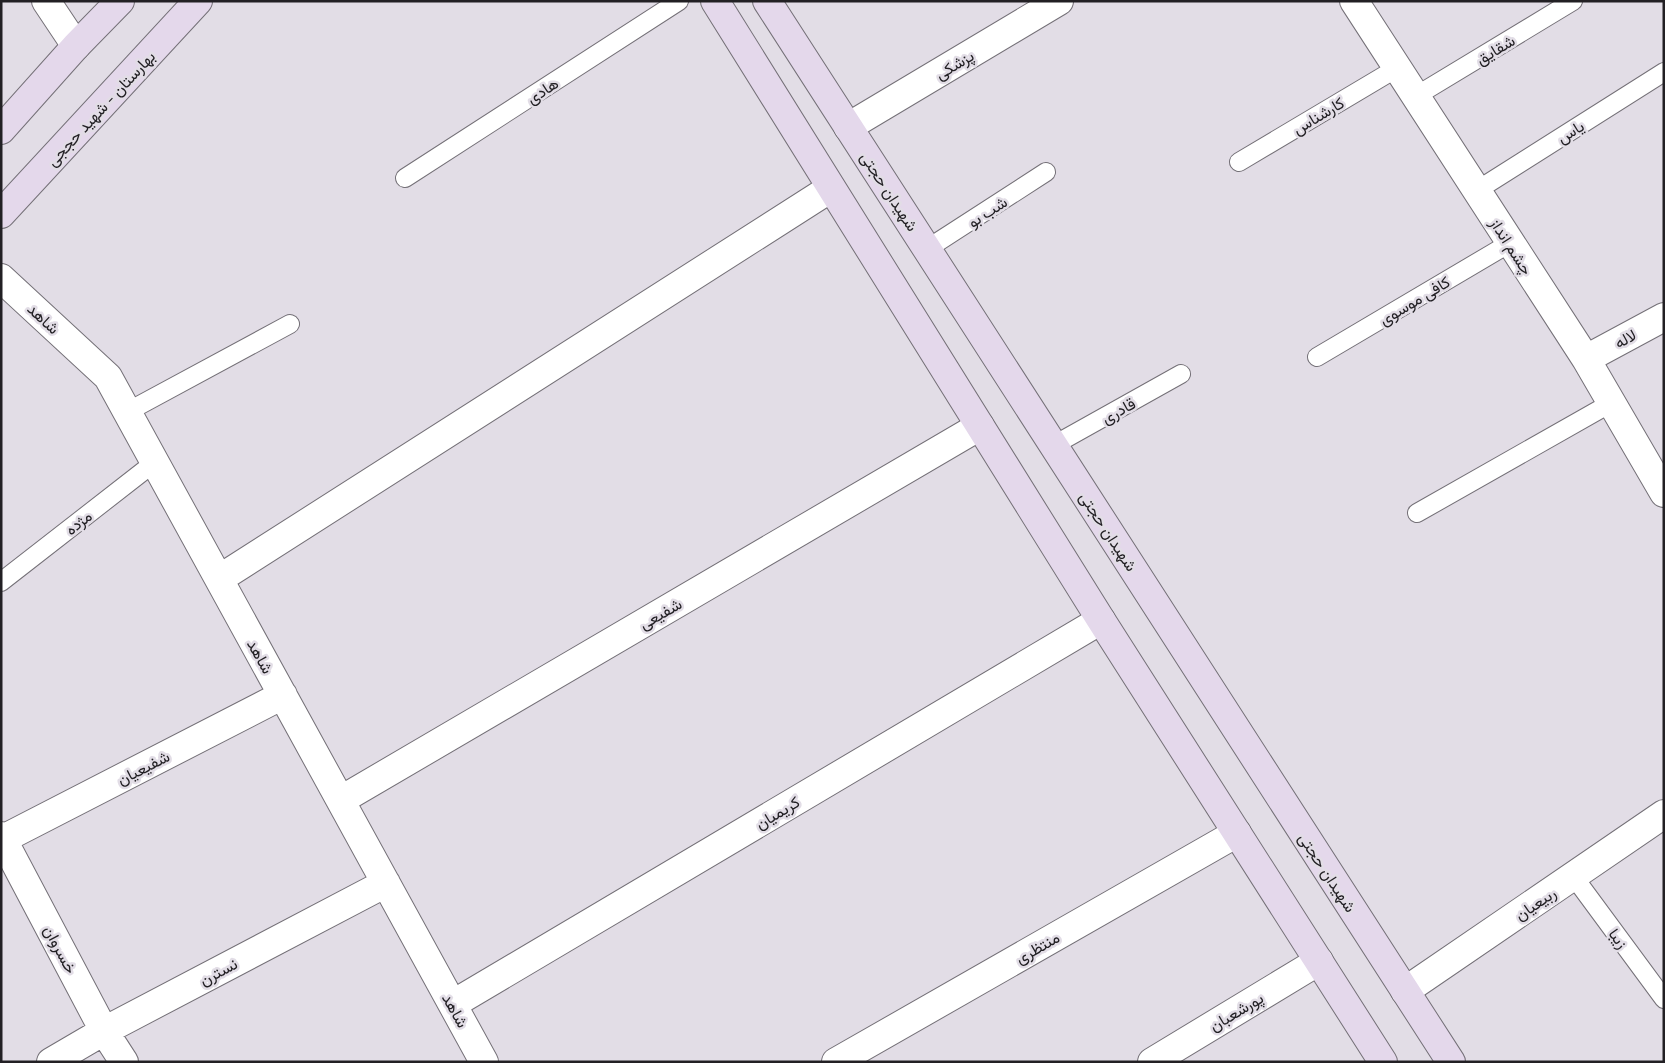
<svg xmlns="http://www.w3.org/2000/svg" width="1665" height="1063" viewBox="0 0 1665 1063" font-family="'Exo 2',Vazirmatn,sans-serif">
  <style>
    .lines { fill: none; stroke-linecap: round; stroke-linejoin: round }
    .service-casing { stroke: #747077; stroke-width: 20 }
    .minor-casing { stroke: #747077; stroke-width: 30 }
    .secondary-casing { stroke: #747077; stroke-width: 30 }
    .service { stroke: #fff; stroke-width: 18 }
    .minor { stroke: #fff; stroke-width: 28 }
    .secondary { stroke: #e4d8eb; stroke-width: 28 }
    .labels { text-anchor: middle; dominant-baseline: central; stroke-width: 5; stroke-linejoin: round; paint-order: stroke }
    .street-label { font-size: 16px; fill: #222024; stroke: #e2dde6 }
  </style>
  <rect width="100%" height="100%" fill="#e2dde6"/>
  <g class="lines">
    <g class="service-casing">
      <path id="service" d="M1416,96L1573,1
        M1239,162L1397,68
        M405,178L679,1
        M1476,191L1664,72
        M927,249L1046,172
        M1317,357L1510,243
        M127,412L290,324
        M1054,445L1181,374
        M1417,513L1611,403
        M1,582L155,462
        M1574,877L1664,999"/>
    </g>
    <g class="minor-casing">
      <path id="minor" d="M46,1L76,46
        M1354,1L1586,359L1664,493
        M848,127L1059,1
        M1,278L108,377L484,1062
        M1586,359L1664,317
        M219,579L831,188
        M341,800L980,426
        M1,836L104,1031L124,1062
        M3,839L283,695
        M1405,991L1664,814
        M453,1004L1101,620
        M51,1062L104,1031L386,883
        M836,1062L1237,833
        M1152,1062L1319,961"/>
    </g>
    <g class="secondary-casing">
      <path id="secondary" d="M715,1L1101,620L1383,1062
        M767,1L1451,1062
        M1,130L76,46L120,1
        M1,214L198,1"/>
    </g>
    <use href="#service" class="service"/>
    <use href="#minor" class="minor"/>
    <use href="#secondary" class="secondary"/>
  </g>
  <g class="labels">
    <g class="street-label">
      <text transform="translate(1495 49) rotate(-31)">شقایق</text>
      <text transform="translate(954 64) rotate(-31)">پزشکی</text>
      <text transform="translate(542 90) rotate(-33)">هادی</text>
      <text transform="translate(100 108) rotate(-47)">بهارستان - شهید حججی</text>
      <text transform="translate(1318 115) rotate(-31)">کارشناس</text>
      <text transform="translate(1570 131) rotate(-32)">یاس</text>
      <text transform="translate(890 191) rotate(57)">شهیدان حجتی</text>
      <text transform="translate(987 211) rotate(-33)">شب بو</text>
      <text transform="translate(1512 246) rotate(57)">چشم انداز</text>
      <text transform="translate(1414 300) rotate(-31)">کافی موسوی</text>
      <text transform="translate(44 318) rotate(43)">شاهد</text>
      <text transform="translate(1625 338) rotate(-29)">لاله</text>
      <text transform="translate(1118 410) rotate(-29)">قادری</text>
      <text transform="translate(78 522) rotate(-38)">مژده</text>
      <text transform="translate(1109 531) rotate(57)">شهیدان حجتی</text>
      <text transform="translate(660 613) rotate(-30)">شفیعی</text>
      <text transform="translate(261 656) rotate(61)">شاهد</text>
      <text transform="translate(143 767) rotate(-27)">شفیعیان</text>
      <text transform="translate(777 812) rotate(-31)">کریمیان</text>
      <text transform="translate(1328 872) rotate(57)">شهیدان حجتی</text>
      <text transform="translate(1535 903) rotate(-34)">ربیعیان</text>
      <text transform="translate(1619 938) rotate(54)">زیبا</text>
      <text transform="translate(1037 947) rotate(-30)">منتظری</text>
      <text transform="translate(61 949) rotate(62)">خسروان</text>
      <text transform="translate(218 971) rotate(-28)">نسترن</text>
      <text transform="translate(456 1010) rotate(61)">شاهد</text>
      <text transform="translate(1236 1011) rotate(-31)">پورشعبان</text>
    </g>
  </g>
  <rect width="1665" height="1063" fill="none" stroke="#222024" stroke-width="5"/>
</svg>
